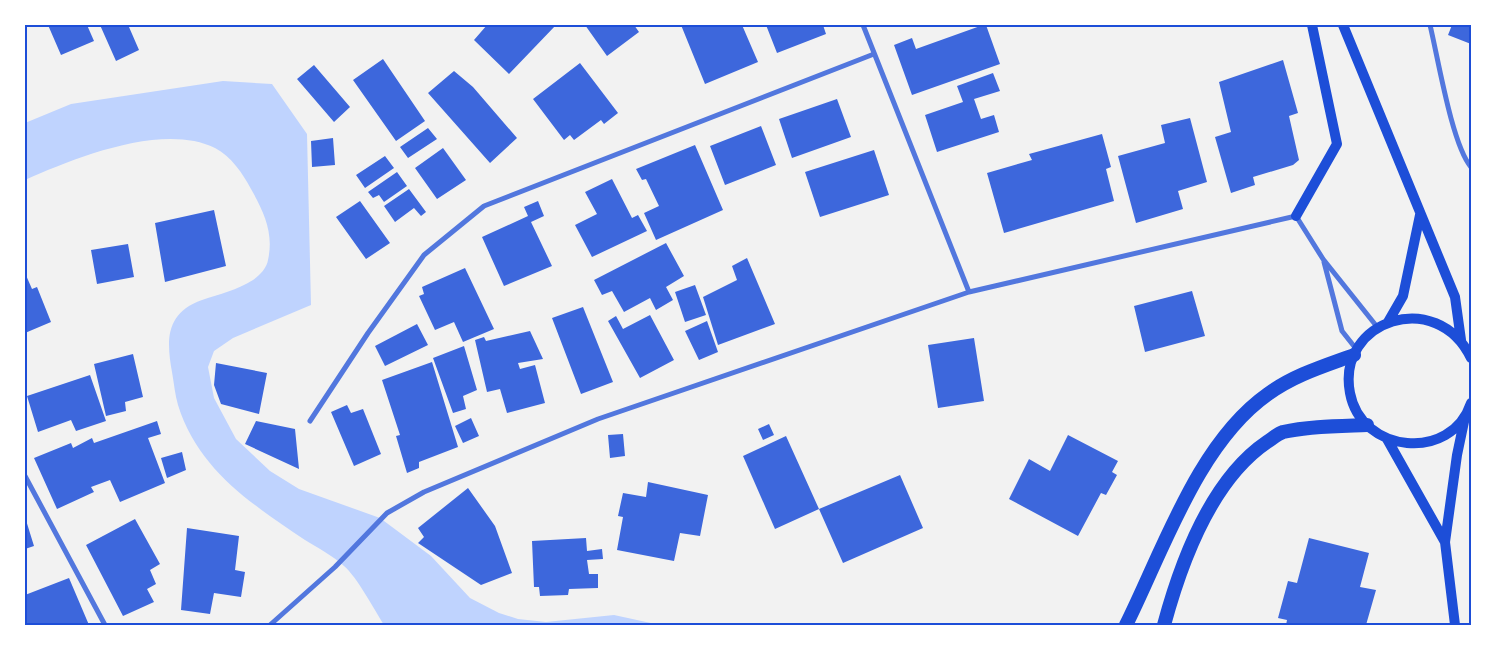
<svg xmlns="http://www.w3.org/2000/svg" width="1496" height="650" viewBox="0 0 1496 650" font-family="Lato,sans-serif">
  <style>
    .water { fill: #bfd3fe }
    .building { fill: #3d67dc }
    .lines { fill: none; stroke-linecap: round; stroke-linejoin: round }
    .minor { stroke: #5277de; stroke-width: 5 }
    .secondary { stroke: #1d4ed8; stroke-width: 10 }
    .trunk { stroke: #1d4ed8; stroke-width: 14 }
    .neatline { fill: none; stroke: #1d4ed8; stroke-width: 2 }
  </style>
  <rect width="100%" height="100%" fill="#f2f2f2"/>
  <path class="water" d="M223,81L272,84L307,134L311,305L233,338L214,351L208,367L214,398L236,439L270,471L299,489L380,518L431,556L470,598L499,613L518,619L546,622L614,615L660,625H384C374,609 357,577 344,566C333,556 318,548 305,540C253,505 198,470 178,405C175,395 174,383 172,372C166,339 166,313 202,300C220,294 237,290 253,280C259,276 267,268 268,260C274,233 264,212 251,189C243,174 231,156 215,148C163,122 74,158 25,180V123L71,104Z"/>
  <path class="building" d="M48,25H87L94,41L61,55Z
    M100,25H133L129,27L139,50L116,61Z
    M487,25H556L509,74L474,40Z
    M585,25H634L639,32L607,56Z
    M681,25H742L758,62L705,84Z
    M766,25H823L826,34L777,53Z
    M983,25H986L1000,64L912,95L894,45L912,38L916,49Z
    M1452,25H1471V44L1448,35Z
    M383,59L425,121L396,141L353,80Z
    M1283,60L1298,113L1289,116L1299,160L1293,165L1253,177L1255,185L1231,193L1215,137L1231,132L1219,82Z
    M580,63L618,113L604,124L601,120L574,140L570,135L564,140L533,99Z
    M314,65L350,107L334,122L297,79Z
    M454,71L473,87L517,138L490,163L428,93Z
    M993,73L1000,91L974,99L981,119L994,115L999,132L937,152L925,115L963,102L957,86Z
    M837,99L851,137L792,158L779,119Z
    M1190,118L1207,182L1178,191L1183,209L1136,223L1118,156L1165,143L1161,125Z
    M761,126L776,165L725,185L710,146Z
    M428,128L437,139L408,158L400,147Z
    M1102,134L1111,167L1106,169L1114,201L1004,233L987,173L1032,160L1029,154Z
    M333,138L335,165L312,167L311,141Z
    M695,145L723,210L656,240L644,213L659,206L646,179L642,180L636,169Z
    M443,148L466,180L437,199L415,168Z
    M874,150L889,195L820,217L805,172Z
    M385,156L394,168L365,188L356,175Z
    M397,172L407,186L384,202L379,195L373,198L368,192Z
    M612,179L632,218L638,215L647,231L592,257L575,225L597,214L585,192Z
    M409,189L426,212L421,216L414,208L395,222L384,206Z
    M360,201L390,243L366,259L336,217Z
    M538,201L544,216L531,222L552,266L504,286L482,237L528,216L524,207Z
    M214,210L226,266L165,282L155,223Z
    M666,243L684,276L666,287L673,300L656,310L650,298L624,312L612,291L602,295L594,280Z
    M128,244L134,277L97,284L91,250Z
    M747,258L775,324L718,345L703,297L737,280L732,266Z
    M465,268L494,329L463,342L454,322L435,330L419,296L424,294L422,287Z
    M25,273L32,289L37,287L51,322L25,333Z
    M695,285L706,315L685,322L675,292Z
    M1192,291L1205,336L1145,352L1134,306Z
    M583,307L613,382L581,394L552,318Z
    M650,315L674,360L640,378L608,321L616,316L623,329Z
    M707,321L718,352L699,360L685,331Z
    M417,324L428,345L385,366L375,346Z
    M530,331L543,359L518,363L520,369L535,365L545,403L507,413L500,389L487,392L475,340L484,337L486,341Z
    M974,338L984,401L938,408L928,345Z
    M464,346L477,390L463,396L466,409L453,413L433,358Z
    M133,354L143,397L125,402L126,411L106,416L94,364Z
    M432,362L458,447L419,462V468L407,473L396,436L400,435L382,380Z
    M216,363L267,373L259,414L221,404L214,385Z
    M90,375L106,421L76,431L71,420L38,432L27,396Z
    M347,405L351,413L363,409L381,454L354,466L331,412Z
    M471,418L479,436L463,443L455,426Z
    M157,421L161,434L148,438L165,483L120,502L110,480L91,487L94,492L57,509L34,458L71,443L73,448L92,438L94,443Z
    M256,421L295,429L299,469L245,444Z
    M769,424L774,435L763,440L758,429Z
    M623,434L625,456L610,458L608,435Z
    M1068,435L1118,461L1112,472L1117,475L1106,495L1101,493L1078,536L1009,499L1029,459L1050,471Z
    M786,436L819,509L775,529L743,456Z
    M182,452L186,470L167,478L161,458Z
    M900,475L923,528L843,563L819,509Z
    M648,482L708,495L700,536L680,533L674,561L617,550L623,517L618,516L623,493L646,497Z
    M468,488L495,526L512,573L481,585L418,543L424,537L418,528Z
    M25,517L34,546L25,549Z
    M135,519L160,564L150,570L156,584L147,589L154,602L123,616L86,545Z
    M187,528L239,536L235,570L245,572L241,597L214,593L210,614L181,610Z
    M586,538L587,551L602,549L603,559L587,560L589,574H598V588L569,589L568,595L540,596L539,587H534L532,541Z
    M1309,538L1369,553L1360,587L1376,590L1366,625H1286L1287,620L1278,618L1288,581L1297,583Z
    M69,578L89,625H25V595Z"/>
  <g class="lines">
    <path class="minor" d="M863,25L969,292
      M1430,25C1438,58 1452,145 1471,167
      M1324,262L1342,331L1357,350
      M310,421L368,333L424,255L484,206L874,54
      M25,476L105,625
      M270,625L335,567L387,513L424,492L598,419L969,292L1296,216L1323,259L1378,328"/>
    <path class="secondary" d="M1343,25L1455,297L1461,340
      M1296,216L1337,144L1312,25
      M1388,322L1403,296L1420,215
      M1471,358C1437,287 1336,320 1350,393C1361,453 1451,463 1471,403
      M1387,439L1445,542
      M1455,625L1445,542L1457,455L1465,417"/>
    <path class="trunk" d="M1126,625C1163,551 1198,443 1268,394C1294,375 1324,366 1354,355
      M1164,625C1181,562 1211,480 1267,442C1272,439 1277,434 1283,432C1308,426 1341,426 1367,425"/>
  </g>
  <rect width="1496" height="650" fill="none" stroke="#ffffff" stroke-width="52"/>
  <rect x="26" y="26" width="1444" height="598" class="neatline"/>
</svg>
